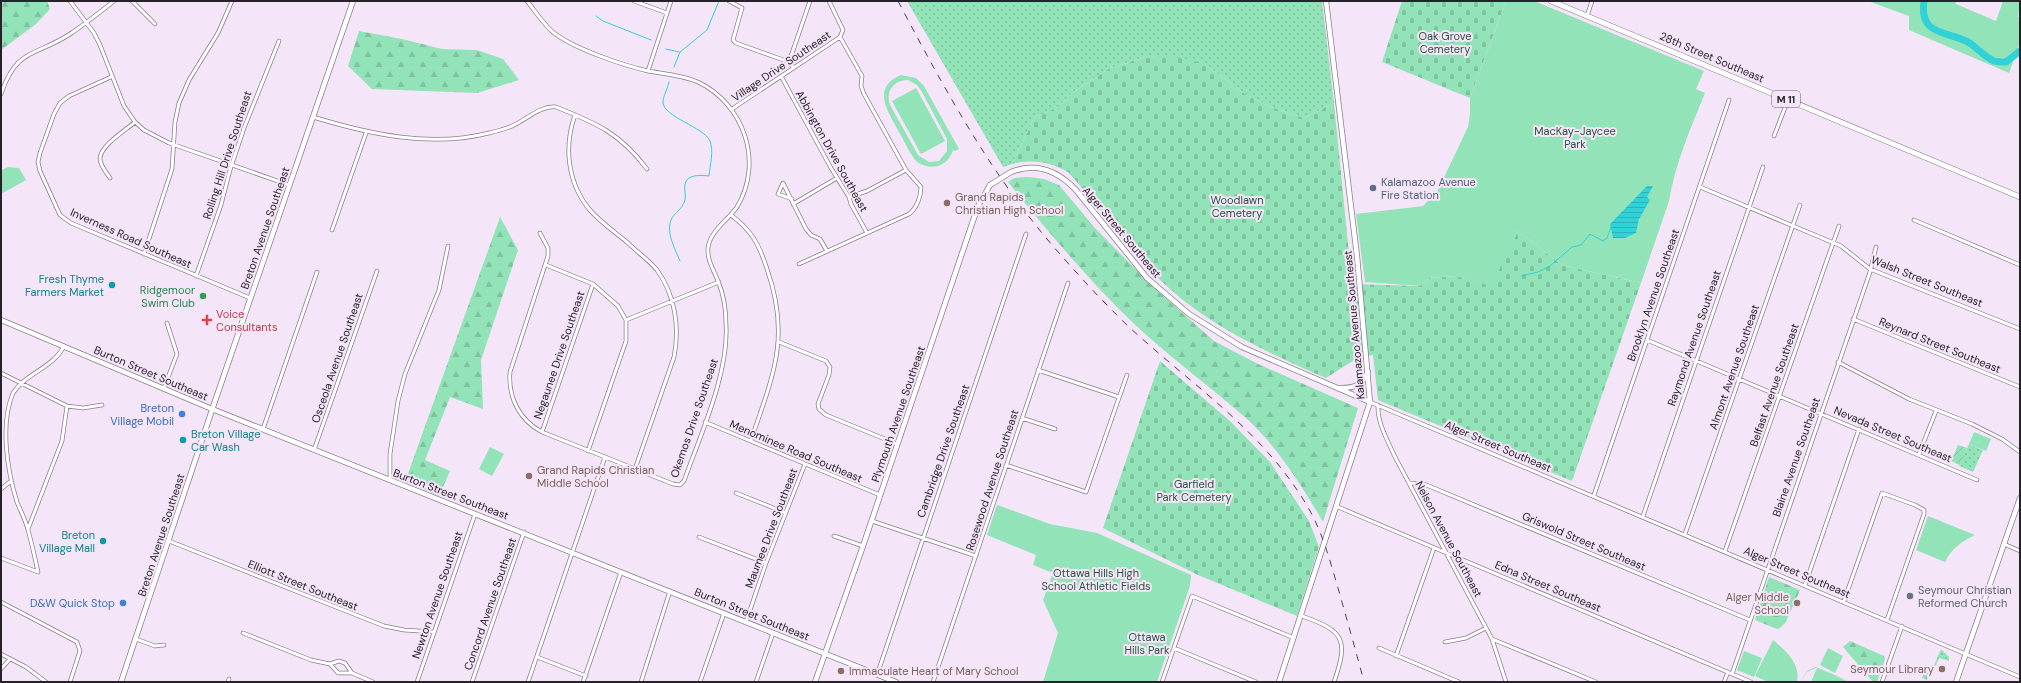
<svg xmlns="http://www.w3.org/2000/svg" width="2021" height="683" viewBox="0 0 2021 683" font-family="'DM Sans',sans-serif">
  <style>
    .grass { fill: url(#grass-dots) }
    .forest { fill: url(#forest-firs) }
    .cemetery { fill: url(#cemetery-stones) }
    .park { fill: #93e3b9; fill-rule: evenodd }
    .garden { fill: url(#garden-furrows) }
    .water { fill: url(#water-rules) }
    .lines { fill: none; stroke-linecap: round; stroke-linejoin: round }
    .stream { stroke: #31d1d8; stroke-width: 1 }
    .river { stroke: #31d1d8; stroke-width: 7 }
    .street-casing { stroke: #8a7d8e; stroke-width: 4.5 }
    .secondary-casing { stroke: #8a7d8e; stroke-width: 6 }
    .primary-casing { stroke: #8a7d8e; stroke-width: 6 }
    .street { stroke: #fff; stroke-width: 3 }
    .secondary { stroke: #fff; stroke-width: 4.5 }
    .primary { stroke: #fff; stroke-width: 5 }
    .rail { stroke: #4d464f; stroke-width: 1; stroke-dasharray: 7 7; stroke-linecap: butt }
    .secondary-bridge-casing { stroke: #8a7d8e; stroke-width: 6; stroke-linecap: butt }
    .secondary-bridge { stroke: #fff; stroke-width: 4.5 }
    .service-dot { fill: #5c6f8a; stroke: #f4e5f8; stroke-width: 1.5 }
    .education-dot { fill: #8d6e63; stroke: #f4e5f8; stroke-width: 1.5 }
    .culture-dot { fill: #0f9aa8; stroke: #f4e5f8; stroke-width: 1.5 }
    .leisure-dot { fill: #2e9e5b; stroke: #f4e5f8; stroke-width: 1.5 }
    .health-dot { fill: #e0444e; stroke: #f4e5f8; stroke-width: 1.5 }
    .shop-dot { fill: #3f7fe0; stroke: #f4e5f8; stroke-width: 1.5 }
    .worship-dot { fill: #6b7280; stroke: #f4e5f8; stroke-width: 1.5 }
    .labels { text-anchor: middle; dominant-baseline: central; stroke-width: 4; stroke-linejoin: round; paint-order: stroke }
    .shield { fill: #f4e5f8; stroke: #645c67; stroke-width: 1 }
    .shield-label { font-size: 10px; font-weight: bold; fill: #272229 }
    .park-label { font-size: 11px; fill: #26523c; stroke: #f4e5f8 }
    .street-label { font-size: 11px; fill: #272229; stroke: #f4e5f8 }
    .service-label { font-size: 11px; fill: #4e5e75; stroke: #f4e5f8; text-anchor: start }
    .education-label { font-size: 11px; fill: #785e54; stroke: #f4e5f8; text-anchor: start }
    .culture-label { font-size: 11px; fill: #0d838f; stroke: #f4e5f8; text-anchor: end }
    .leisure-label { font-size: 11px; fill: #27864d; stroke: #f4e5f8; text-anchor: end }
    .health-label { font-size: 11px; fill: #be3a42; stroke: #f4e5f8; text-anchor: start }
    .shop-label { font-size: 11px; fill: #366cbe; stroke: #f4e5f8; text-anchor: end }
    .worship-label { font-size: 11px; fill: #5b616d; stroke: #f4e5f8; text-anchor: start }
  </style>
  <defs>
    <pattern id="grass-dots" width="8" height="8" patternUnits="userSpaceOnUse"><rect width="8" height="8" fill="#93e3b9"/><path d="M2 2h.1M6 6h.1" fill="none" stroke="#7fc29f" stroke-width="1.8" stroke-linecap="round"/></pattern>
    <pattern id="forest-firs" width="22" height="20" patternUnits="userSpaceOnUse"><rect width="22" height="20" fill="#93e3b9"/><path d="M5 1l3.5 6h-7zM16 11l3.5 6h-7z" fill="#7fc29f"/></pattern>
    <pattern id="cemetery-stones" width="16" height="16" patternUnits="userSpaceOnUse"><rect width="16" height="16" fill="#93e3b9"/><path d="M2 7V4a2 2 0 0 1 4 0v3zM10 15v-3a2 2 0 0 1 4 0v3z" fill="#7fc29f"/></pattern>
    <pattern id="garden-furrows" width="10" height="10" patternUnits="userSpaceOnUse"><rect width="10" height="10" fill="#93e3b9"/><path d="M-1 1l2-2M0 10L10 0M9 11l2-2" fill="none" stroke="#7fc29f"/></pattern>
    <pattern id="water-rules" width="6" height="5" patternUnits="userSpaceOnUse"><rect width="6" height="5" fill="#31d1d8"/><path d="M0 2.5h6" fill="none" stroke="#2bb3b9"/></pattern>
  </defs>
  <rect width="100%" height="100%" fill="#f4e5f8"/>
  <path class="grass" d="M907,1H1322L1334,103L1304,118L1271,107L1245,94L1204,64L1149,56L1110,68L1072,93L1058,107L1034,118L1012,164L1003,167Z
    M1969,444L1983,450L1973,472L1959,466Z
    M1941,649L1949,657V661L1939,658L1932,674L1928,675L1927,680L1922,678L1926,667L1932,670Z"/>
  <path class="forest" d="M1,1H47L50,9L36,24L1,50Z
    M359,31L402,39L442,49L477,50L503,59L519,80L477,93L372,89L348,66Z
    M1028,177L1044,179L1059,185L1095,228L1153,287L1214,341L1258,364L1358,408L1323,522C1302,486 1277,446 1246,418C1207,384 1165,354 1128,318C1084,275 1046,229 1008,182L1014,178Z
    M500,217L518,250L481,360L483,409L450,397L425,460L450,471L439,496L405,482Z
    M1769,577L1800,590L1786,622L1780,628L1777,629L1755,620Z
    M1850,641L1884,656L1885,659L1877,682H1873L1843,647Z"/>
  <path class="cemetery" d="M1402,1H1506L1470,98L1382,62Z
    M1149,56L1182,58L1204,64L1245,94L1271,107L1304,118L1334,103L1352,284L1420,286L1429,278L1457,276L1490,285L1518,231L1562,265L1641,283L1572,481L1378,400L1373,355L1359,357L1326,378C1266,352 1206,325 1159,279C1126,246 1100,207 1068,172C1049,162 1034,159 1012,164L1034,118L1058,107L1072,93L1110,68Z
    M1160,361L1230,421L1270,462L1309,521L1319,547L1297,616L1198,575L1103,528Z"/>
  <path class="park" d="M1506,1H1534L1704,71L1696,89L1705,93C1691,127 1675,164 1669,201L1641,283L1562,265L1518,231L1491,286L1457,276L1429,278L1420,286L1365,282L1356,214L1423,206L1437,192L1468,127L1470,114V98Z
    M1868,1H1955L1956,4L1996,21L2003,1H2020L2018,17L2020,18V42L2009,73L1909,30V16Z
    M901,75L916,78L924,86L959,149L955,151L953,150C948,167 931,171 917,162C909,153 905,142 899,132C889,113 870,88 901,75ZM908,80L917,85L922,92L947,139V151L939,161L929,162L918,155L890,105C885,91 894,80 908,80Z
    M916,88L945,141L921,154L892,101Z
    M8,167L19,168L26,180L1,194L2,170Z
    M1974,432L1991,439L1986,451L1969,444Z
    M490,447L504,454L492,476L479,469Z
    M997,505L1050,524L1097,533L1191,575L1190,586L1157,682H1043L1058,633L1043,600L1053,573L1033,565L1036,555L987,535Z
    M1928,516L1975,535C1961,542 1952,548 1945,562L1916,550Z
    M1773,640C1786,651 1801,664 1797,682H1768L1755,676Z
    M1828,648L1843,656L1835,673L1820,665Z
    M1744,651L1762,658L1754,677L1737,670Z
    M1816,667L1818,668L1852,682L1831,674L1849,682H1811L1817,668H1816L1807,672L1800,682L1807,671Z"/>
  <path class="garden" d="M1958,445L1967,448L1960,465L1951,461Z"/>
  <path class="water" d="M1647,186H1653L1647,197L1650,200L1639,219L1636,233L1625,238H1613L1610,224Z"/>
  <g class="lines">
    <path class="stream" d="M596,16L603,21L651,40
      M666,49L679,52
      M674,67L680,52L707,30L719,1
      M669,82C668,88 663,96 663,102C663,117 704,127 710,141C714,151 710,165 709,176C701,175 687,174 685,184C684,189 686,195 685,200C682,210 674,213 671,220C666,233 675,249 680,261
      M1521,276L1538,272L1550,266L1572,247L1581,245L1590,234L1603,241L1607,238L1611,227"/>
    <path class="river" d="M1924,1C1919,35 1945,31 1966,41C1976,46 1984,57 1994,61C1997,62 2002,62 2006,62L2020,51"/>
    <g class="street-casing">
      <path id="street" d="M70,1L94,33L100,45L124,106L135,122L144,130L169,143L289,185
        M132,1L155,24
        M527,1C536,12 543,24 554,33C575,49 622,65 648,71C665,74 682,75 698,82C744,104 764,162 737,207C728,220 710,231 708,248C707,261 714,270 718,281C724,295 726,311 726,325C729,373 700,436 684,481L680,485L673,484L542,432C519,420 508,397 510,372L548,256V248L540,233
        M634,1L667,13
        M729,1L742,8L733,40L736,43L789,62
        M1587,16L1592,1
        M794,68L789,62L810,1
        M648,71L671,1
        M781,76L831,168L849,197L851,204L867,233
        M111,77L69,96L60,103L54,114L40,153L38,162L40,171L60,215L71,223L250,298
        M1,94C17,47 35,57 70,34C85,24 100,12 114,1
        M732,109L840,37L843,30L829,1
        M575,115C564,146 567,182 589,209C600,222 615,232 628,243C637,252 649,260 657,270C675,295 680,327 674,357L635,469
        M313,117C369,134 431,148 489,133C497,131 505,129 512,126C526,120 541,105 556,107C596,123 620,133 647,169
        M1774,136L1788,100
        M110,178C106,172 100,166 100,158C101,145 126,130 135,122
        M1700,187L1841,246L1870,269L2020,329
        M849,197L867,191L906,170
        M792,199L778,194L783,183L806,229L811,235L820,239L827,251
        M793,204L837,178
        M731,215C752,231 759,244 767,269C791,337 773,376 751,440
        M1914,220L2020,265
        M332,230L366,133
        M144,254L172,169L175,122L179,103L189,80L218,33L232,1
        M799,264L909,214C917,208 921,196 921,187L906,170L864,94L861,86L862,76L840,37
        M546,265L593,284L618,306L626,320V341L588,451
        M196,276L221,205L230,170L244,128L279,41
        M1853,319L2020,387
        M626,320L719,282
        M1647,340L1977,480
        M779,342L826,361L830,367L829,375L818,404L819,409L826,415L897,444
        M1838,362L1909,399L1972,424L2002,439L2020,452
        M1038,370L1119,397
        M1,373L67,406L83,408L102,405
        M164,388L177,354L167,323
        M1370,402L2020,677
        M1378,405C1377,422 1387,439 1394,455L1492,639L1506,682
        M1022,418L1055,429
        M705,422L880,495
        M263,429L317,272
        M542,432L593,284
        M314,450L377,271
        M1919,454L1936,411
        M1006,465L1086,492L1127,375
        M390,480V454L398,401L405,374L439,290L448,246
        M1410,483L1424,484L1750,620
        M1,489L11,481
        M736,493L786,513
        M1594,495L1729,100
        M1338,507L1751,682
        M1643,516L1763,167
        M872,521L976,556
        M28,529L62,441L67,406
        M1685,534L1800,205
        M834,536L863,546
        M699,537L766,563
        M169,541L384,626L404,630L434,632
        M2004,544L2020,551
        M1725,551L1839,226
        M1,558L38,572C35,558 32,544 28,530C26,521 21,512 17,502C7,470 0,424 13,393C26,373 53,368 64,346
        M1805,585L1859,429
        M1844,601L1882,493L1915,505L1924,510V514L1887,620
        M1,602L77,642L80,651L70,682
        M1302,616C1344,631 1349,639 1334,682
        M746,622L766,563L805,464
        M243,633L311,660L330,664L339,661L345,663L352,673
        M136,639L155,646L164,645
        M1492,639L1596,682
        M1445,642L1466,638L1486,628
        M1174,648L1256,682
        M1379,648L1459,682
        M1,654L26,667L46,682
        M1396,656L1434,548
        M537,657L586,676
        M330,664L338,673H352L373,682
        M1,669L10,659
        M1732,674L1870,272L1876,247
        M877,675L1026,234
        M228,682L229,679
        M417,682L475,514
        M472,682L524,532
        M528,682L605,457
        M583,682L621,572
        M641,682L670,591
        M700,682L724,613
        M756,682L773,633
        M933,682L1068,283
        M1162,682L1192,596L1294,638
        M1724,682L1728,672
        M1882,682L1902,626"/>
    </g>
    <g class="secondary-casing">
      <path id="secondary" d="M1011,172C1036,162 1058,171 1076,190L1147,278L1189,314L1242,347L1370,402
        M1,320L212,409L896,682
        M1341,388C1355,388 1362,385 1368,372
        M121,682L214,404L353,1
        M815,682L863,546L978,206L990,185
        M1279,682L1370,402L1357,256L1326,1
        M1956,682L2020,498"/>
    </g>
    <g class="primary-casing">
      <path id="primary" d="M1551,1L2020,197"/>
    </g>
    <use href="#street" class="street"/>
    <use href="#secondary" class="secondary"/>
    <use href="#primary" class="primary"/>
    <path class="rail" d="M898,1C945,90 992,177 1059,253C1081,278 1105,304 1129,327C1194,387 1264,431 1309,509C1323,534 1330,561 1338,588C1347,620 1356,651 1364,682"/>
    <g class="secondary-bridge-casing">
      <path id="secondary-bridge" d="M990,185L1011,172"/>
    </g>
    <use href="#secondary-bridge" class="secondary-bridge"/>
  </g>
  <circle class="service-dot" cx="1373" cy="188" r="4"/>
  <g class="education-dot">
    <circle cx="947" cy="203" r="4"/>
    <circle cx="529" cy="476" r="4"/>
    <circle cx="1797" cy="603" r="4"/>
    <circle cx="1942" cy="669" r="4"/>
    <circle cx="841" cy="671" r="4"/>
  </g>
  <g class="culture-dot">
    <circle cx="112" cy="285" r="4"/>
    <circle cx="183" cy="440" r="4"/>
    <circle cx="103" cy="541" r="4"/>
  </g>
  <circle class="leisure-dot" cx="203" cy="296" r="4"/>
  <path class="health-dot" d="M205 314h4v4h4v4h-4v4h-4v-4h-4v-4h4z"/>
  <g class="shop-dot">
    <circle cx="182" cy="414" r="4"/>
    <circle cx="123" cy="603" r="4"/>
  </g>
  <circle class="worship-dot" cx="1910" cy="596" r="4"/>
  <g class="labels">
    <rect class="shield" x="1772" y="91" width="28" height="16" rx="3"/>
    <g class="shield-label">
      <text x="1786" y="99">M 11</text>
    </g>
    <g class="park-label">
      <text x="1445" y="36">Oak Grove<tspan x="1445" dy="13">Cemetery</tspan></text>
      <text x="1575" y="131">MacKay-Jaycee<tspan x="1575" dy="13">Park</tspan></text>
      <text x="1237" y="200">Woodlawn<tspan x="1237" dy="13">Cemetery</tspan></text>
      <text x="1194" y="484">Garfield<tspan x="1194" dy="13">Park Cemetery</tspan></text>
      <text x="1096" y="573">Ottawa Hills High<tspan x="1096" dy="13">School Athletic Fields</tspan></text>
      <text x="1147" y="637">Ottawa<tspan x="1147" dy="13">Hills Park</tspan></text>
    </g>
    <g class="street-label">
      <text transform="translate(1712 57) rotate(23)">28th Street Southeast</text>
      <text transform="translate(781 66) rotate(-34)">Village Drive Southeast</text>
      <text transform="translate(832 151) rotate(61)">Abbington Drive Southeast</text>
      <text transform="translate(227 155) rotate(-72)">Rolling Hill Drive Southeast</text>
      <text transform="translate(265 228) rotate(-71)">Breton Avenue Southeast</text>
      <text transform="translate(1122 232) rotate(50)">Alger Street Southeast</text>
      <text transform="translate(131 238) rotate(24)">Inverness Road Southeast</text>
      <text transform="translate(1927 281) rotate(22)">Walsh Street Southeast</text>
      <text transform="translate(1653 295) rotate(-71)">Brooklyn Avenue Southeast</text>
      <text transform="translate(1354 325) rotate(-95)">Kalamazoo Avenue Southeast</text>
      <text transform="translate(1694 338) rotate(-71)">Raymond Avenue Southeast</text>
      <text transform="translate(1940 345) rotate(22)">Reynard Street Southeast</text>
      <text transform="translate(559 355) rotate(-71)">Negaunee Drive Southeast</text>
      <text transform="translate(337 358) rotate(-71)">Osceola Avenue Southeast</text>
      <text transform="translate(1734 367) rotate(-71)">Almont Avenue Southeast</text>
      <text transform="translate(151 373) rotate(23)">Burton Street Southeast</text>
      <text transform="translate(1774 385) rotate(-71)">Belfast Avenue Southeast</text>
      <text transform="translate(898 414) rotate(-71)">Plymouth Avenue Southeast</text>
      <text transform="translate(694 418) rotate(-71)">Okemos Drive Southeast</text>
      <text transform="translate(1893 434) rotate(23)">Nevada Street Southeast</text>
      <text transform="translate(1498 446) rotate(23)">Alger Street Southeast</text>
      <text transform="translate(796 451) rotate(23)">Menominee Road Southeast</text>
      <text transform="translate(943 451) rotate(-71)">Cambridge Drive Southeast</text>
      <text transform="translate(1796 457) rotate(-71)">Blaine Avenue Southeast</text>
      <text transform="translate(992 480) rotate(-72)">Rosewood Avenue Southeast</text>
      <text transform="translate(451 494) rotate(21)">Burton Street Southeast</text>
      <text transform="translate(771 528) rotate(-69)">Maumee Drive Southeast</text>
      <text transform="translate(161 535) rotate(-72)">Breton Avenue Southeast</text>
      <text transform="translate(1449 539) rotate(62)">Nelson Avenue Southeast</text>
      <text transform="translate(1584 541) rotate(23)">Griswold Street Southeast</text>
      <text transform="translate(1797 572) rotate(23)">Alger Street Southeast</text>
      <text transform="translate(303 585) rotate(22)">Elliott Street Southeast</text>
      <text transform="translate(1548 586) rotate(23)">Edna Street Southeast</text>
      <text transform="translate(437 595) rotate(-71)">Newton Avenue Southeast</text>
      <text transform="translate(490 604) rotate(-71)">Concord Avenue Southeast</text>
      <text transform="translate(752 614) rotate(22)">Burton Street Southeast</text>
    </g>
    <g class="service-label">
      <text x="1381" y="182">Kalamazoo Avenue<tspan x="1381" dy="13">Fire Station</tspan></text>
    </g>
    <g class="education-label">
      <text x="955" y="197">Grand Rapids<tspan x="955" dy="13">Christian High School</tspan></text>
      <text x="537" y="470">Grand Rapids Christian<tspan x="537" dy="13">Middle School</tspan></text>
      <text x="1789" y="597" text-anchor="end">Alger Middle<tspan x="1789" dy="13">School</tspan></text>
      <text x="1934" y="669" text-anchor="end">Seymour Library</text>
      <text x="849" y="671">Immaculate Heart of Mary School</text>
    </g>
    <g class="culture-label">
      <text x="104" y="279">Fresh Thyme<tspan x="104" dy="13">Farmers Market</tspan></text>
      <text x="191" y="434" text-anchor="start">Breton Village<tspan x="191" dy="13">Car Wash</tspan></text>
      <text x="95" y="535">Breton<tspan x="95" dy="13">Village Mall</tspan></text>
    </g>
    <g class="leisure-label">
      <text x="195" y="290">Ridgemoor<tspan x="195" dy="13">Swim Club</tspan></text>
    </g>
    <g class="health-label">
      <text x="216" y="314">Voice<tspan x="216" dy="13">Consultants</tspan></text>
    </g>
    <g class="shop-label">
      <text x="174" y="408">Breton<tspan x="174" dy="13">Village Mobil</tspan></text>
      <text x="115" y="603">D&amp;W Quick Stop</text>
    </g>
    <g class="worship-label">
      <text x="1918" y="590">Seymour Christian<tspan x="1918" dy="13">Reformed Church</tspan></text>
    </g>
  </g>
  <rect width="2021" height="683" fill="none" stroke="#272229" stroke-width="4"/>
</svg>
